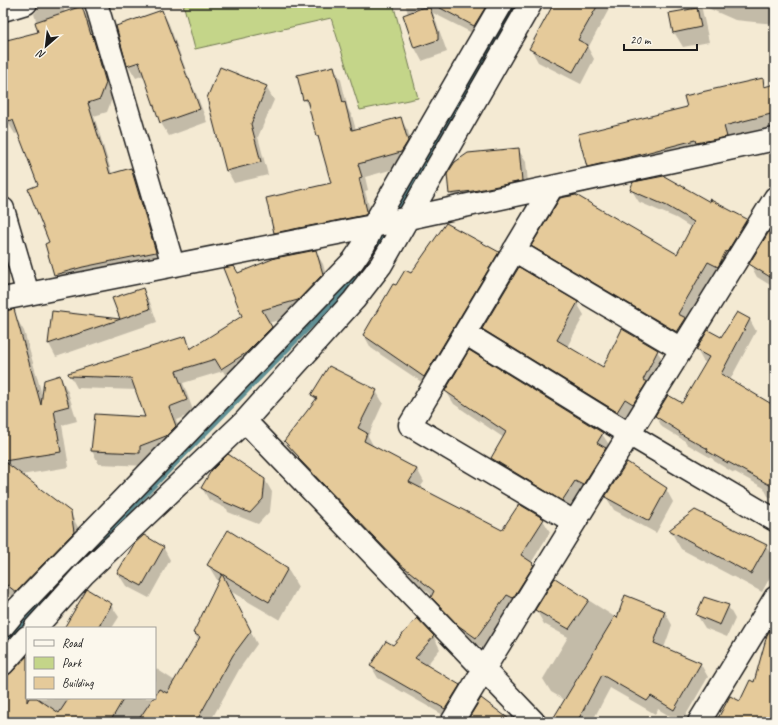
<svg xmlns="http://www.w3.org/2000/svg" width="778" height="725" viewBox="0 0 778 725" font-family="Caveat,sans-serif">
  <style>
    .green { fill: #c4d589; stroke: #707852 }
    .shadow { fill: #0003 }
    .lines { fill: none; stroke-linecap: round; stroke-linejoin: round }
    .stream { stroke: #609095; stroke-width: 7 }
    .building { fill: #e5ca9a; stroke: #1c1c1c }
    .minor-casing { stroke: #1c1c1c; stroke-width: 25 }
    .minor { stroke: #fbf7ec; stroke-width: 22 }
  </style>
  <rect width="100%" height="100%" fill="#f4ead3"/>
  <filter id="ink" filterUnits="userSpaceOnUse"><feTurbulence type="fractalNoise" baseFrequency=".025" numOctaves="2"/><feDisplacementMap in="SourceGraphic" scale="8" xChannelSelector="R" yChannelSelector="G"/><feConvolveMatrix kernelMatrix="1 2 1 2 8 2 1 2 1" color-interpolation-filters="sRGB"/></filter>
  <g filter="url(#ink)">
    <path class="green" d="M183,3H393L418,98L360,110L331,18L195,49Z"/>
    <path class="shadow" d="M29,3H62L65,13L82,8L89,21L113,96L107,112L94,116L112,174L131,169L138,182L163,265L63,288L55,275L46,244L50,243L40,186L19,133L15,134L7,121L3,105V42L40,33L34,14L36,12L39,6V5L36,3Z
      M405,3H505L482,38L433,13L447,52L422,61L415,48L404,15L408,14Z
      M555,3H606L609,9L588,48L594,59L581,84L538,62L531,49Z
      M682,3H775V24L735,20L701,5L709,42L683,47L674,32L682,12Z
      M162,11L169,24L191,84L196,93L207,122L169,136L161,123L144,75L136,78L128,65Z
      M334,67L341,80L348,109L352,116L356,130L400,118L408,131L414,155L408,165L365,177L368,190L365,191L374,225L282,245L275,232L332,184L320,143L317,136L310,110L304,99Z
      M762,80L766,87L775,85V133L598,184L588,166L688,108Z
      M266,87L274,100L258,137L268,175L234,183L227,170Z
      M518,149L526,162L529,194L458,206L450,193Z
      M631,189L711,204L710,201L746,220L754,233L685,344L540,258L533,246L677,256L692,228L676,218L639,202Z
      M775,224V288L757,277L750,264Z
      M315,251L323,264L329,287L305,313L268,323L278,340L229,381L223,371L183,383L194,413L176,420L183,439L147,466L99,464L92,451L96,415L147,418L137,390L77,388L70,375L185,338L192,349L244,316L238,274Z
      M498,253L505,266L432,389L371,348L364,335L397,286L411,274Z
      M142,289L150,302L157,322L56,357L49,344L53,312L121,320L113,299Z
      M577,303L584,315L567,347L603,368L657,351L665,363L624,423L490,341L483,329Z
      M737,313L750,320L756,331L730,380L775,408V500L768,496L764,488L735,472L734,473L714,461L713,459L687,444L685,441L662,427L656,416L682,404L707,363L703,361L697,350L721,339Z
      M15,316L24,331L43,398L60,376L68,392L77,421L62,425L69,467L21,475L70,513L79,529L25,606L3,590V319Z
      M376,391L383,403L368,436L374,447L417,469L424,482L419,489L502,531L543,520L550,532L531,563L539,576L484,649L467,638L440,610L433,597V596L408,576L306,470L303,465L292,454L285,441L316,402L313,395Z
      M446,391L602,434L610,446L570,513L500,471L492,458L504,438L454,404Z
      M265,480L272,492L270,511L258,524L228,512L227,509L209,500L202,488Z
      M666,489L673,502L656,533L614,510L606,497Z
      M670,530L766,546L775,562V568L762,592L681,549Z
      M163,547L170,560L149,598L126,586L118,573Z
      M208,565L287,568L298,587L280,620L230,591L257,644L240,668L210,722H136L127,717L124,722H3V679L5,677H8L27,657V698H155V668L175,681L199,641L194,633L219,583Z
      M555,579L618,619L665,612L672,625L664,648L700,663L708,677L683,720H676L658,709L655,714L610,688L592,722H552L565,700L551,692L543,679L568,637L544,624L536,610Z
      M87,591L111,605L119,617L112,628H66Z
      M728,606L735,619L727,637L705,628L697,615Z
      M417,620L434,637L440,649L426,666L459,686L466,698L452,720L378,678L371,666L393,646Z
      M773,627H775V722H717L740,702L754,683L768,635Z
      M481,699L512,722H468Z"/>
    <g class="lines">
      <path class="stream" d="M392,217L517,3
        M373,249L386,227
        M3,645L62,578L351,283L365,262"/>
    </g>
    <path class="building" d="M431,3H488L474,26Z
      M554,3H599L578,40L588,45L573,72L529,49Z
      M82,6L91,35L92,34L106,83L100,99L88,103L110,174L131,168L156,252L83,267L54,275L45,244L49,242L28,189L38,185L13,120L6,121L3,109V41L38,32L35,22Z
      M422,8H430L438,32V40L414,48L403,15Z
      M697,8L701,27L673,33L669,13Z
      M162,10L188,79H189L200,109L160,123L139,62L127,66L116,26Z
      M334,66L343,103L345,102L352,130L401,117L408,141L401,152L358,164L362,177L359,178L367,211L365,215L274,233L266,198L331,183L318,136H316L307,99L303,100L297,75Z
      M220,67L267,86L251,124L261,162L226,171L207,98Z
      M763,78L764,87L775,84V113L724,126L727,137L696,143L695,140L634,156L587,167L578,134L687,107L684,96Z
      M519,148L522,181L473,191L449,194L447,174L455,162L468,153Z
      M664,176L710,202L709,199L747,219L727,252L726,251L718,267L708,262L678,314L686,318L677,332L531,246L560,198L576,195L677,254L694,222L667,206L630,190L633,182Z
      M775,222V280L749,264Z
      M446,223L499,252L424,377L363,335L393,284L396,285L405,270L411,273Z
      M316,250L323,274L298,300L262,310L272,327L246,353L221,369L215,359L176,371L187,400L169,407L176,426L166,436L140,446V453L91,451L95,414L145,417L131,378L69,376L68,373L186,336L190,349L242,316L223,268L234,266L238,273L275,258Z
      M519,267L578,302L557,340L603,367L622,329L658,350L643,380L647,382L633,404L625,399L617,412L482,329Z
      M143,288L150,309L48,344L52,311L120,319L112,298Z
      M14,309L41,405L44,380L60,375L69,406L54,410L61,452L4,461L71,512L74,532L16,592L3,582V311Z
      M737,312L750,319L721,374L775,406V488L728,462V463L707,451L708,449L679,433L680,432L655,416L668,395L682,403L709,357L696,350L708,330L721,337Z
      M469,350L603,433L597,443L606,448L583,485L575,481L562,501L491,458L506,432L445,391Z
      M329,366L377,390L358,428L367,433L364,441L417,469L409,482L502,530L519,504L544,519L521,555L533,563L532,564L534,565L513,598L507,595L476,638L459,626L431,597L434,591L400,564L298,458L299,457L284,441L317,398L311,395Z
      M228,454L265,479L263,499L250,513L220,500L221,499L201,488L211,471Z
      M627,462L667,488L649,521L605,497Z
      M695,510L767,545L751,574L669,530Z
      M228,530L288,568L269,602L207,565Z
      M144,535L164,547L142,586L117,573L134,544Z
      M222,574L251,631L233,655L196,722H137L153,698H155V695L159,689L167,693L200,637L193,633Z
      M555,578L589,600L569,629L535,610Z
      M87,589L112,604L98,628H64Z
      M625,595L665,611L654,643L701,663L674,710L651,696L647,701L602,675L577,722H551L615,616L617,618Z
      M704,597L729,605L720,625L696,615Z
      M417,618L434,636L415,658L460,685L445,709L370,666L386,641L393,645Z
      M772,628H775V707L771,716L775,718V722H716L730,696L740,701L750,680L754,682L767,635Z
      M27,656V702L29,698H37L59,713L69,698H124L110,722H16L3,715V680L6,676L12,672Z
      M481,698L513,722L467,721Z"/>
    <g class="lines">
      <g class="minor-casing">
        <path id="minor" d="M96,3L173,265
          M3,10L26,3
          M552,187L410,425L574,522
          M3,209L28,294
          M514,250L681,349
          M3,299L378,225L399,220L775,139
          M465,333L629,434L775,520
          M245,421L534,722
          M3,626L18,608L353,261L364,245L373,226L502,3
          M35,628L83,575L245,421L354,300L381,265L531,3
          M3,664L27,637
          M452,722L484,669L775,198
          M699,722L775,598"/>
      </g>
      <use href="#minor" class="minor"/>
    </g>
  </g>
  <rect width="778" height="725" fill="none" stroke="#fbf7ec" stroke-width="16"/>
  <rect x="8" y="8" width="762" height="709" fill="none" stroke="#1c1c1c" stroke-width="1.5" filter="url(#ink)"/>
  <rect x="26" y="627" width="130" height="72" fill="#fbf7ec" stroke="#a29f99"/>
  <rect x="34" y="640" width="20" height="6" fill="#fbf7ec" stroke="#a29f99"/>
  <text x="62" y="647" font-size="12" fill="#1c1c1c">Road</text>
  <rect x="34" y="657" width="20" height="12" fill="#c4d589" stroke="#a29f99"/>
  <text x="62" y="667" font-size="12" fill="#1c1c1c">Park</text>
  <rect x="34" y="677" width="20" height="12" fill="#e5ca9a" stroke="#a29f99"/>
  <text x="62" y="687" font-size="12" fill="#1c1c1c">Building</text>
  <g transform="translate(46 46) rotate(208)" stroke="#fbf7ec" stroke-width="3" paint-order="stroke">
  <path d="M0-3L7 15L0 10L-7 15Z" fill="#1c1c1c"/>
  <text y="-6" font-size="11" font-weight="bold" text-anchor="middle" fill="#1c1c1c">N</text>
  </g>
  <path d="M624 44v6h73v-6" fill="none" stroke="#1c1c1c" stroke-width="2"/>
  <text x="630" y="44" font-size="12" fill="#1c1c1c" stroke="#fbf7ec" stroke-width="3" paint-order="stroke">20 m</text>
</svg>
